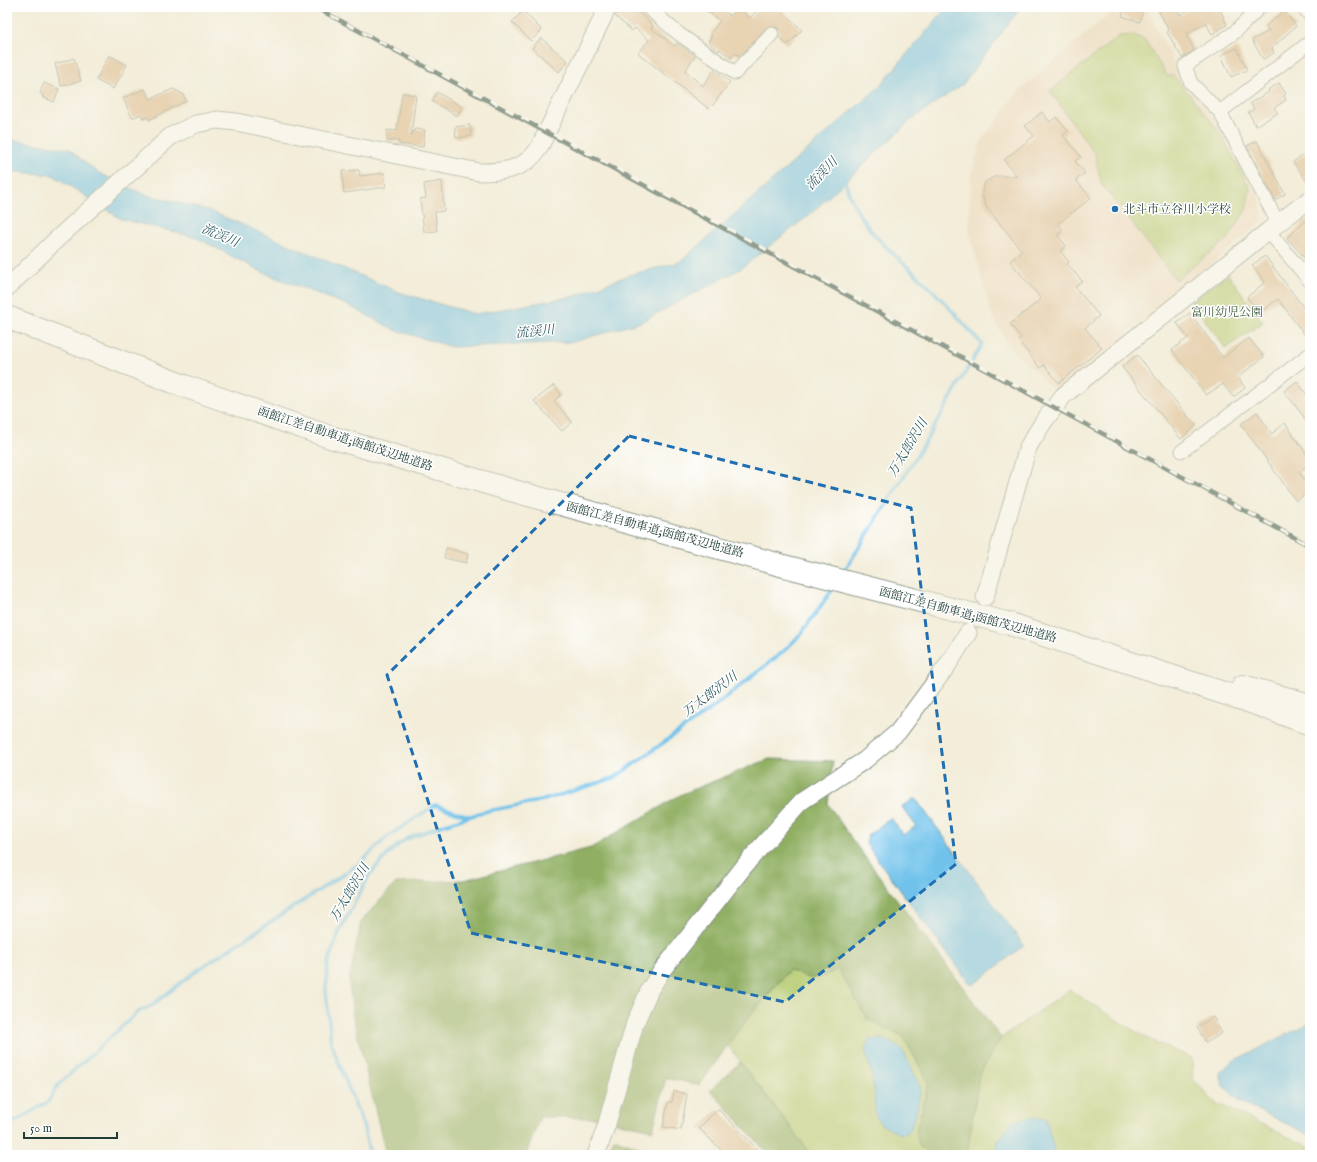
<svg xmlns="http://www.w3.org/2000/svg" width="1317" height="1162" viewBox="0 0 1317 1162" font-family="'IM FELL English','Noto Serif JP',serif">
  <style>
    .built { fill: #eed7bb }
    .green { fill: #b6cb6f; stroke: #6a8452 }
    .forest { fill: #90af62; stroke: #58764b }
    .water { fill: #6fc2eb; stroke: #478090 }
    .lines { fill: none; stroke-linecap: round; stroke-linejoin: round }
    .stream { stroke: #6fc2eb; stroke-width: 3.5 }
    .building { fill: #dcb485 }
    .minor-casing { stroke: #899586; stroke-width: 15 }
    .tertiary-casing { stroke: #899586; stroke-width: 19 }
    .motorway-casing { stroke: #899586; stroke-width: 24 }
    .minor { stroke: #fff; stroke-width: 13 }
    .tertiary { stroke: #fff; stroke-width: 17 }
    .motorway { stroke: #fff; stroke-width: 22 }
    .rail-casing { stroke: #1f3d34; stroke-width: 4.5 }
    .rail { stroke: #fff; stroke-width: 3; stroke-dasharray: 9; stroke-linecap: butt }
    .marked { fill: none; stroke: #1f6fb2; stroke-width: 3; stroke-dasharray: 8 5; stroke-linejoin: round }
    .poi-dot { fill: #1f6fb2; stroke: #fff; stroke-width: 1.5 }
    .labels { text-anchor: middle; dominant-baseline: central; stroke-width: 3; stroke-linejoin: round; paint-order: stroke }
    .poi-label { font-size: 12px; fill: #1f3d34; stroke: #fff; text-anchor: start }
    .park-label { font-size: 12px; fill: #456043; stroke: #fff }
    .street-label { font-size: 12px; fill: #1f3d34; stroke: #fff }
    .water-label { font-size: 13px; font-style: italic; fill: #335e62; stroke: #fff }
  </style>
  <rect width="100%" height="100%" fill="#fff"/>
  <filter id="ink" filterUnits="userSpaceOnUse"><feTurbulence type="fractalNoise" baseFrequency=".025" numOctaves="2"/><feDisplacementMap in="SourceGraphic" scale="8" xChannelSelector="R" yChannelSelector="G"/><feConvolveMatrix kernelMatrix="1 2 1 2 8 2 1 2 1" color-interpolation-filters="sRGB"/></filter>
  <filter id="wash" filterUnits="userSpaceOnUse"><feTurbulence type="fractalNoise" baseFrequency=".012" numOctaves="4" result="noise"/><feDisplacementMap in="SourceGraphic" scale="16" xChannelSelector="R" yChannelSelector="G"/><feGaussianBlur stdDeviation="0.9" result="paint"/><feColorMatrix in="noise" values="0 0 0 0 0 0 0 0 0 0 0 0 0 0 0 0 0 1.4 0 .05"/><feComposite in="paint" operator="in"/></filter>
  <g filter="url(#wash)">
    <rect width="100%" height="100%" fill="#f3edd9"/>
    <path class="built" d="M1117,7H1147L1181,78L1216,119L1259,196L1263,221L1057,393L1009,347L990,311L969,230L971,177L981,141L1018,92Z"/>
    <path class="green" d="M1134,35L1145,40L1167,76H1174L1219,131L1250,188L1246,210L1228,239L1176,280L1101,183L1095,154L1050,91L1119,36Z
      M1228,274L1263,322L1226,349L1191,301Z
      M838,969L867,1019L903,1036L929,1083L916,1131L919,1147L930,1155H812L727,1044L789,970L808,978Z
      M1069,990L1146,1038L1192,1058L1193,1079L1214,1102L1310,1147V1155H967L979,1075L1001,1038Z"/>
    <path class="forest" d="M769,759L833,761L828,804L853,841L1001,1038L979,1075L967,1155H930L919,1147L916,1131L929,1083L903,1036L867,1019L838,969C814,982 814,981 789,970L744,1022L700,1085L666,1078L653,1130L595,1118L540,1117L526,1155H386L353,1016L349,981L361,921L396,883L464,880L591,848L682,794Z
      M740,1062L812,1155H769L710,1090Z
      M614,1138L658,1155H607Z"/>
    <path class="water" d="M947,7H1021L963,84L910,121L808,216L740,269L641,322L573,342L452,347L395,330L349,306L262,272L195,237L121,219L53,175L7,171V139L69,149L97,172L143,194L208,210L401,293L475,314L575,296L629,275L680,262L878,88Z
      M915,798L1023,944L1022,947L973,985L970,984L866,844L868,835L891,818L903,835L916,826L902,807Z
      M1310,1023V1135L1239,1101L1223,1085L1220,1073L1231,1062Z
      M881,1039L895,1044L904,1053L921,1088L917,1109L910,1131L901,1134C869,1121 877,1119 874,1089C873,1076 868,1062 865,1049L869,1040Z
      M1032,1117L1046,1119L1055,1155H996L998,1141L1013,1121Z"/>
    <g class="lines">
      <path class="stream" d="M843,573L926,441L982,344C964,324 946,303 926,284C890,249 858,230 844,178
        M7,1126L48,1102L58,1085L138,1012L151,1006L196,971L359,864L387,837L435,805L468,816
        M370,1155L363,1125L331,1043L326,990L328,963L339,932L370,874L391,851L406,839L440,826L483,812L544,800L614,778L715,706L785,650L801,634L834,587"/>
    </g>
    <g id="blocks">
      <path class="building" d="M623,7H633L653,26L651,28L675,46L677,43L695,56L685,71L703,86L714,70L730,82L713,105L709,109L638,53L649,40L635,28L632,31L615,16Z
        M702,7H719L730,16L737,7L750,18L760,7H778L802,30L787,45L779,37L778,28L768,26L740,56L735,53L731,58L720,49L719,51L709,43V40L712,35L710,34L720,21Z
        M1125,7L1143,10L1140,22L1122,16Z
        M1157,7H1176L1180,15L1193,7H1219L1227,25L1212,34L1206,23L1186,34L1194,50L1182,58L1167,32L1169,31Z
        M523,11L542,30L531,41L512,22Z
        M1284,11L1296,26L1272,48L1274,53L1263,59L1252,40L1269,31L1266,26Z
        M541,38L568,61L559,72L532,48Z
        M1237,48L1247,70L1231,77L1221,55Z
        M109,55L127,65L113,89L96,80Z
        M74,58L81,81L61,86L55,64Z
        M44,83L59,89L54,102L42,97L43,95L40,93Z
        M1279,83L1286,94L1284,96L1286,100L1274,108L1278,113L1256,126L1248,112L1254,109L1250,103L1269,92L1268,90Z
        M145,89L150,99L173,89L183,94L186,101L149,120L148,117L143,119L141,114L132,118L123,98Z
        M437,92L462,107L457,116L432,101Z
        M402,93L416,95L411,136L415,129L425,130L423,147L399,144V141H387V130L397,131Z
        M1042,112L1050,122L1056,117L1068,131L1063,135L1081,157L1075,161L1085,173L1076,180L1091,198L1058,224L1063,230L1057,235L1066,246L1060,251L1069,262L1067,264L1082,281L1075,287L1099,316L1085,328L1102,348L1059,383L1044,365L1040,368L1018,340L1021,338L1010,324L1041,299L1010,261L1022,251L987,208L983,198L982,192L985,182L996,176H1017L1004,160L1034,136L1025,126Z
        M470,125L471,136L456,138L455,127Z
        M1257,141L1285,194L1275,200L1247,146Z
        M1310,150V186L1293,162Z
        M359,170L360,176L384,173L386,187L344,193L342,171Z
        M442,181L444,211L435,212L437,231L424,232L420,199L426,198L424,184Z
        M1310,217V264L1287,238Z
        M1265,256L1310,316V342L1278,299L1259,313L1247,297L1265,282L1252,265Z
        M1190,313L1223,358L1249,338L1264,357L1238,377L1245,388L1233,397L1223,384L1206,395L1172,350L1188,338L1177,323Z
        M1137,355L1196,426L1181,439L1122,367Z
        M1297,381L1310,399V425L1284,391Z
        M554,385L561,395L554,401L572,422L562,431L534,401Z
        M1257,412L1272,434L1285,423L1310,459V464L1299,472L1310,487V491L1296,501L1241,424Z
        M446,548L468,554L466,563L444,558Z
        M1213,1017L1222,1033L1206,1043L1197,1027Z
        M674,1091L687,1094L681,1130L663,1127L668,1102H672Z
        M718,1109L763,1155H726L699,1128Z"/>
    </g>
  </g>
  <g filter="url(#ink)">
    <use href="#blocks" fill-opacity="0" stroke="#899586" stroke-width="1"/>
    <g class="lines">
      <g class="minor-casing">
        <path id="minor" d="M647,7L679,34L735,73L772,34
          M1303,7L1310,15
          M1220,112L1191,83L1185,66L1235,32L1260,7
          M1278,223L1220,112L1310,42
          M1268,231L1310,281
          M1182,451L1310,354"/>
      </g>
      <g class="tertiary-casing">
        <path id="tertiary" d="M7,288L58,238L171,136L196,124L217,120L236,122L479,172C504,172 525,170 539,148L608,7
          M985,597L1028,447L1044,421L1063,396L1268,231L1310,199
          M596,1155L606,1127L635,1023L650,989L663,969L750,859L802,801L865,760L898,732L947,666L968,633"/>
      </g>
      <g class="motorway-casing">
        <path id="motorway" d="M7,317L184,386L330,437L521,493L784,566L1010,624L1245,700L1310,724
          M1243,686L1310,705"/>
      </g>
      <use href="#minor" class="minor"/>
      <use href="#tertiary" class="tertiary"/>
      <use href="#motorway" class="motorway"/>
      <g class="rail-casing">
        <path id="rail" d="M315,7C648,184 979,365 1310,546"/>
      </g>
      <use href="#rail" class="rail"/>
    </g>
  </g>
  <path d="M0 0H1317V1162H0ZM629,436L911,508L956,864L785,1002L471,933L387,675Z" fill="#f3edd9" fill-opacity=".55" fill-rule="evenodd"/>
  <path class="marked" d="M629,436L911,508L956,864L785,1002L471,933L387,675Z"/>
  <circle class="poi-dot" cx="1115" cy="209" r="4"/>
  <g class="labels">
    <g class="poi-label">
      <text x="1123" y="209">北斗市立谷川小学校</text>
    </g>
    <g class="park-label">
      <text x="1227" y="312">富川幼児公園</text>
    </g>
    <g class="street-label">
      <text transform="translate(345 439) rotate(18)">函館江差自動車道;函館茂辺地道路</text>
      <text transform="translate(655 530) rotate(15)">函館江差自動車道;函館茂辺地道路</text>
      <text transform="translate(968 615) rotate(15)">函館江差自動車道;函館茂辺地道路</text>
    </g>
    <g class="water-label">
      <text transform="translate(822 174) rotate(-46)">流渓川</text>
      <text transform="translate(220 236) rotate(23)">流渓川</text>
      <text transform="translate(535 332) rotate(-6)">流渓川</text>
      <text transform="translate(908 448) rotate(-59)">万太郎沢川</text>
      <text transform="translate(710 695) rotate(-37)">万太郎沢川</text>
      <text transform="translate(350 893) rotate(-59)">万太郎沢川</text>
    </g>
  </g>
  <rect width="1317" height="1162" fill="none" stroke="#fff" stroke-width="24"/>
  <path d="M24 1132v6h93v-6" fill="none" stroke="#1f3d34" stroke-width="2"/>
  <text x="30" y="1132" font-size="12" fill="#1f3d34" stroke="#ffffff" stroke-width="3" paint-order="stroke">50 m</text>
</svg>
